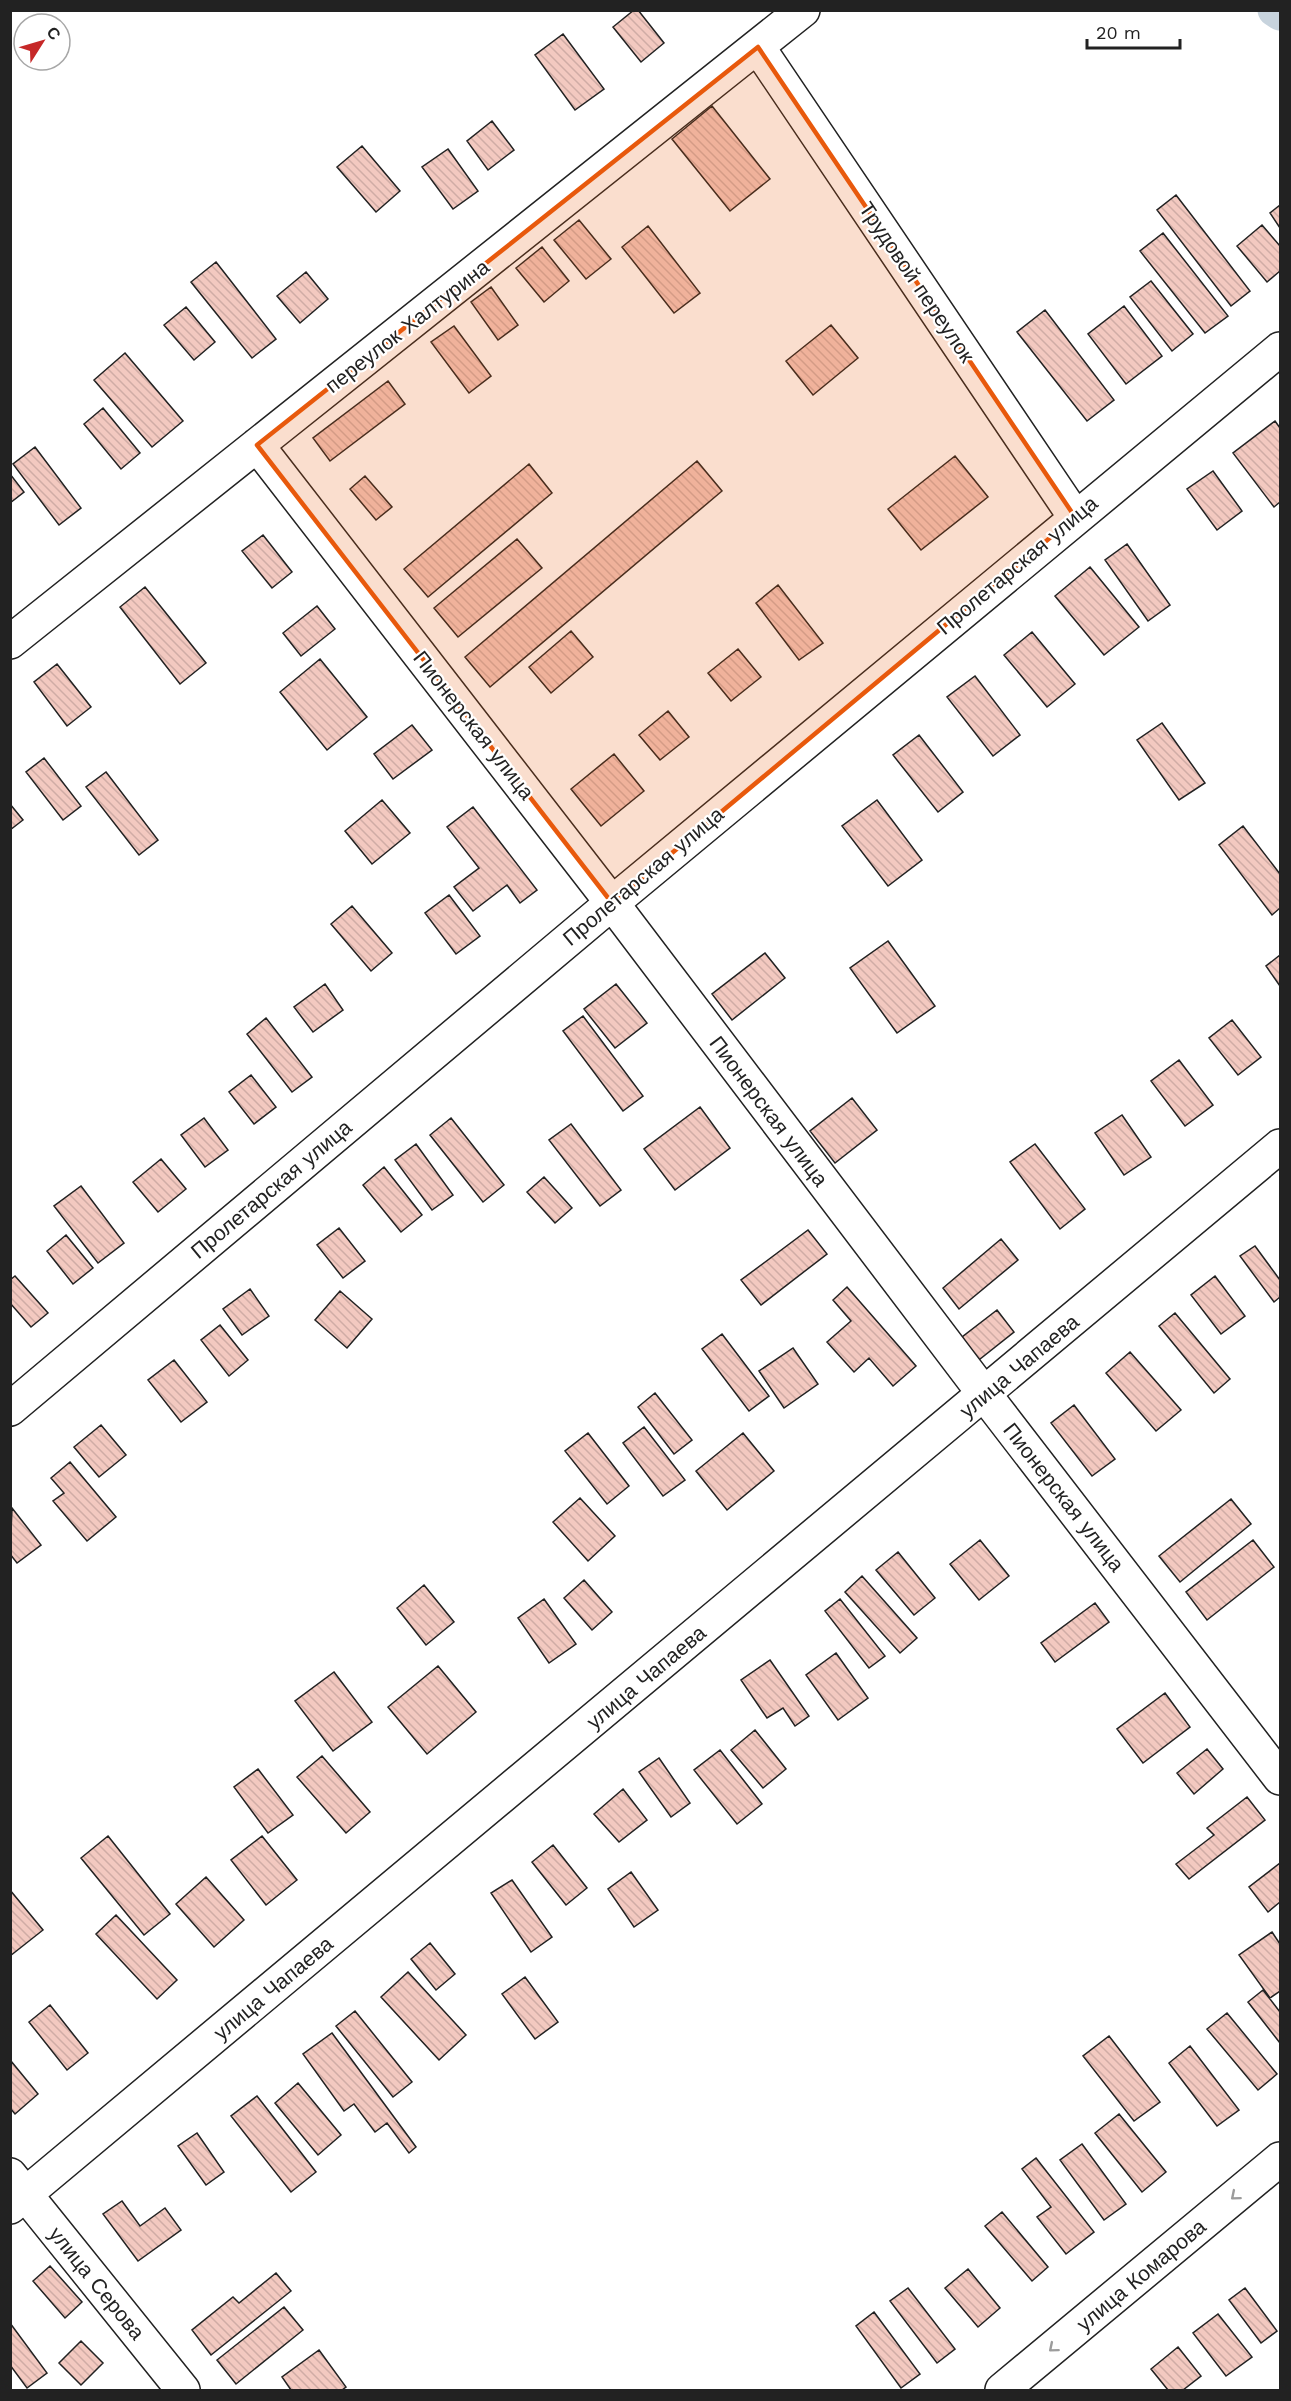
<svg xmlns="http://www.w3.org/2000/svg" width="1291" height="2401" viewBox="0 0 1291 2401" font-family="'Work Sans',sans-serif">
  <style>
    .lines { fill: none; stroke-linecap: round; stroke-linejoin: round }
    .canal { stroke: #c7d3dd; stroke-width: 33 }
    .building { fill: url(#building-back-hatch); stroke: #222; stroke-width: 1.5 }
    .minor-casing { stroke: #222; stroke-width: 36 }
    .minor { stroke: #fff; stroke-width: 33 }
    .oneway { stroke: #9c9c9c }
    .marked { fill: #e8590c; fill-opacity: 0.2; stroke: #e8590c; stroke-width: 4.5; stroke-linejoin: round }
    .labels { text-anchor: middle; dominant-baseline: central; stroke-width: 4.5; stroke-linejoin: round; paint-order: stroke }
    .street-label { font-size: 21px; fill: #222; stroke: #fff }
  </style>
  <defs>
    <pattern id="building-back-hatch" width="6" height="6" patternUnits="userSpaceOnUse" patternTransform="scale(1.5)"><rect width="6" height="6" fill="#f3c9c0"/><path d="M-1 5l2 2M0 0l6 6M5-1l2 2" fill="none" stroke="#d0aca5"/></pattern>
  </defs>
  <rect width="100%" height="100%" fill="#fff"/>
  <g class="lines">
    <path class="canal" d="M1274,10L1280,14"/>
  </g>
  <path class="building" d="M634,10H638L664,43L641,62L613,27Z
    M563,34L604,89L575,110L535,55Z
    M712,106L770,179L730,211L672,139Z
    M492,121L514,150L488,170L467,141Z
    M362,146L400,191L376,212L337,167Z
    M448,149L478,191L453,209L422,167Z
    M1176,195L1250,291L1231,306L1157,210Z
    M1280,205V228L1270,213Z
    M579,220L611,259L586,279L554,240Z
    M1262,225L1280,246V271L1267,282L1237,246Z
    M648,226L700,293L674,313L622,247Z
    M1163,233L1228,316L1205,333L1140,251Z
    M542,247L569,281L544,302L516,268Z
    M216,262L276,339L252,358L191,282Z
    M306,272L328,299L300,323L277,296Z
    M1151,281L1193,334L1172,351L1130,297Z
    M491,287L518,325L498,340L471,302Z
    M1124,306L1162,356L1126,384L1088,334Z
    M186,307L215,342L194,360L164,325Z
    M1045,310L1114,400L1087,421L1017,332Z
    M831,325L858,358L813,395L786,361Z
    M454,326L491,376L469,393L431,342Z
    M125,353L183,421L152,447L94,380Z
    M388,381L405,404L330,461L313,438Z
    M103,408L140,453L121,469L84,424Z
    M1275,421L1280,428V502L1274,507L1233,453Z
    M35,447L81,508L59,525L13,464Z
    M955,456L988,497L921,550L888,509Z
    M697,461L722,491L490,687L465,657Z
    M529,464L552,493L428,597L404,569Z
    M1213,471L1242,511L1217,530L1187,489Z
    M10,474L24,492L10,503Z
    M365,476L392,507L376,520L350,489Z
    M263,535L292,572L272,588L242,551Z
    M517,539L542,568L458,637L434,608Z
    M1127,544L1170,605L1148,621L1105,560Z
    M1090,567L1139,627L1104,655L1055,596Z
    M778,585L823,643L799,660L756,603Z
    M145,587L206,663L180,684L120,607Z
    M317,606L335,629L301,656L283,633Z
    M571,631L593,657L551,693L529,667Z
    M1032,632L1075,684L1047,707L1004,655Z
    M738,649L761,677L731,701L708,673Z
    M320,659L367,717L327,750L280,692Z
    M57,664L91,707L67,726L34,682Z
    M975,676L1020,735L993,756L947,697Z
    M668,711L689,737L660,760L639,735Z
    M1162,723L1205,783L1179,800L1137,740Z
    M412,725L432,750L393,779L374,754Z
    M919,735L963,792L938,812L893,755Z
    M614,754L644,791L601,826L571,789Z
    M44,758L81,806L63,820L26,772Z
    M106,772L158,840L139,855L86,787Z
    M382,800L410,833L372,864L345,831Z
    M877,800L922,860L888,886L842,826Z
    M10,804L23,820L10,830Z
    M473,807L537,890L520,903L507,885L473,911L454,887L479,868L447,827Z
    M1243,826L1280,874V908L1272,915L1219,845Z
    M449,895L480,936L456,954L425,913Z
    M352,906L392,953L371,971L331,924Z
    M888,941L935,1006L897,1033L850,968Z
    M765,953L785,978L732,1020L712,994Z
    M1280,955V986L1266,966Z
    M325,984L343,1010L313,1032L294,1007Z
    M616,984L647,1023L615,1048L584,1009Z
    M583,1016L643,1096L623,1111L563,1031Z
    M266,1018L312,1077L292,1092L247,1034Z
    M1232,1020L1261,1057L1238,1075L1209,1038Z
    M1179,1060L1213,1105L1185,1126L1151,1081Z
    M251,1075L276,1107L254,1124L229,1092Z
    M852,1098L877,1130L835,1163L810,1131Z
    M700,1107L730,1148L675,1190L644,1149Z
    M1122,1115L1151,1157L1124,1175L1095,1133Z
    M204,1118L228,1150L205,1167L181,1135Z
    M451,1118L504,1185L483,1202L430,1135Z
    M571,1124L621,1190L600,1206L549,1140Z
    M416,1144L453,1195L432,1210L395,1160Z
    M1035,1144L1085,1209L1060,1229L1010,1162Z
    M161,1159L186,1189L158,1212L133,1182Z
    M384,1167L422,1215L401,1232L363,1185Z
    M544,1177L572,1208L555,1223L527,1192Z
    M81,1186L124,1243L98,1263L54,1206Z
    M339,1228L365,1261L343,1278L317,1245Z
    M808,1230L827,1254L761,1305L741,1280Z
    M66,1235L93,1268L73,1284L47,1251Z
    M1001,1239L1018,1260L959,1309L943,1288Z
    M1255,1246L1280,1280V1297L1274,1302L1240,1256Z
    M15,1276L48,1313L31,1327L10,1303V1280Z
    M1215,1276L1245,1316L1221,1334L1191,1295Z
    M847,1287L916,1366L893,1386L869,1358L854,1372L827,1342L851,1321L833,1300Z
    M250,1289L269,1316L242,1335L223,1309Z
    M340,1291L372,1319L347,1348L315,1320Z
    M997,1310L1014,1332L970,1367L953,1344Z
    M1175,1313L1230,1379L1214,1393L1159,1326Z
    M220,1325L248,1360L229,1376L201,1340Z
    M722,1334L769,1396L749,1411L702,1349Z
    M793,1348L818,1384L784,1408L759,1371Z
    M1130,1352L1181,1410L1156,1431L1106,1373Z
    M174,1360L207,1402L181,1422L148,1380Z
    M655,1393L692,1440L674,1454L638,1407Z
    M1074,1405L1115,1459L1092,1476L1051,1423Z
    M101,1425L126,1455L99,1477L74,1447Z
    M644,1427L685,1480L663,1496L623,1443Z
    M588,1433L629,1486L607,1504L565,1451Z
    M743,1433L774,1471L727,1510L696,1471Z
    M70,1462L116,1517L87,1541L53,1501L64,1493L51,1478Z
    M580,1498L615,1536L588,1561L553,1522Z
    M1231,1499L1251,1524L1180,1582L1159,1556Z
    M12,1508L41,1545L17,1563L10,1554Z
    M980,1540L1009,1576L979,1600L950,1564Z
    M1253,1540L1274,1567L1207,1620L1186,1592Z
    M898,1552L935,1598L914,1615L876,1570Z
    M862,1576L917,1638L900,1653L845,1592Z
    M584,1580L612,1612L592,1630L564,1598Z
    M424,1585L454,1622L426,1645L397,1608Z
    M544,1599L576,1644L549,1663L518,1618Z
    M840,1599L885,1656L869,1668L825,1611Z
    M1095,1603L1109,1622L1055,1662L1041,1643Z
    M836,1653L868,1698L838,1720L806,1675Z
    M770,1660L809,1716L795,1726L783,1708L767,1718L741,1680Z
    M438,1666L476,1712L427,1754L388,1707Z
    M334,1672L372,1722L333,1751L295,1701Z
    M1165,1693L1190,1727L1143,1763L1117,1729Z
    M755,1730L786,1769L763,1788L731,1750Z
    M1207,1749L1223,1769L1194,1794L1177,1773Z
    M720,1750L762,1804L737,1824L694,1770Z
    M322,1756L370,1812L346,1833L297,1777Z
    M659,1758L690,1803L671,1817L639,1772Z
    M258,1769L293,1815L268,1833L234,1787Z
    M623,1789L647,1820L619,1842L594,1814Z
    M1247,1797L1265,1820L1189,1879L1176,1864L1214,1835L1207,1828Z
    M108,1836L170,1914L144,1935L81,1858Z
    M262,1836L297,1880L266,1905L231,1860Z
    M553,1845L587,1888L566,1905L532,1862Z
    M1280,1863V1902L1268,1912L1249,1887Z
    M631,1872L658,1910L634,1927L608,1889Z
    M206,1877L244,1920L214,1947L176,1904Z
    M512,1880L552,1937L531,1952L491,1893Z
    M10,1890L43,1930L10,1956Z
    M116,1915L177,1980L157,1999L96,1934Z
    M1272,1932L1280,1944V1991L1270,1998L1239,1955Z
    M430,1943L455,1974L436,1990L411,1959Z
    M408,1972L466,2035L439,2060L381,1997Z
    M525,1977L558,2022L535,2039L502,1994Z
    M1263,1990L1280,2012V2043L1248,2002Z
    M50,2005L88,2053L67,2070L29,2022Z
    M355,2011L412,2082L393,2097L336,2026Z
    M1227,2013L1277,2074L1258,2090L1207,2029Z
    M332,2033L416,2147L409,2153L387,2123L375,2132L354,2104L344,2111L303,2054Z
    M1109,2036L1160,2102L1134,2121L1083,2056Z
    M1190,2046L1239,2110L1217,2126L1169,2063Z
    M11,2061L38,2094L15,2114L10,2108Z
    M298,2083L341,2135L318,2155L275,2103Z
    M257,2096L316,2172L291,2192L231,2116Z
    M1119,2114L1166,2172L1142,2192L1095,2133Z
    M197,2133L224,2172L206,2185L178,2146Z
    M1082,2144L1126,2204L1104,2220L1060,2160Z
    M1036,2158L1094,2232L1066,2254L1037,2217L1051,2207L1022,2169Z
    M122,2201L140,2226L165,2208L181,2230L138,2261L103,2214Z
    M1002,2212L1048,2267L1032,2281L985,2226Z
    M50,2266L82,2302L65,2318L33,2281Z
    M968,2269L1000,2308L978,2327L945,2288Z
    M276,2273L291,2291L211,2355L192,2330L233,2297L239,2303Z
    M908,2288L955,2349L937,2363L890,2301Z
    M1245,2288L1277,2331L1261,2343L1229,2300Z
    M284,2307L303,2330L236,2384L217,2360Z
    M874,2312L920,2374L901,2388L856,2326Z
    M1218,2314L1252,2357L1226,2376L1193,2333Z
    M10,2323L47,2373L27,2388L10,2365Z
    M81,2341L103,2363L81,2385L59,2363Z
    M1178,2347L1201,2376L1183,2390H1168L1151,2369Z
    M319,2350L346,2387L342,2390H291L282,2377Z"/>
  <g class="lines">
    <g class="minor-casing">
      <path id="minor" d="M758,47L1075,517
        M257,445L612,903L985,1395L1280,1778
        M10,642L803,10
        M10,1409L612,903L1280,349
        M10,2175L183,2390
        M10,2207L1280,1146
        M1002,2390L1280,2159"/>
    </g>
    <use href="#minor" class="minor"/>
  </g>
  <defs><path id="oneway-chevron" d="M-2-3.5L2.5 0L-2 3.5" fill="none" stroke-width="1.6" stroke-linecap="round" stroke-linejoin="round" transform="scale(1.5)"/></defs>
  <g class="oneway">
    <use href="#oneway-chevron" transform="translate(1235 2196) rotate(140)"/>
    <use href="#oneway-chevron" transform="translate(1053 2348) rotate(140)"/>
  </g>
  <path class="marked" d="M758,47L1075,517L612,903L257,445Z"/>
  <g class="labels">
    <g class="street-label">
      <text transform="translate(917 282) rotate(56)">Трудовой переулок</text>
      <text transform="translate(407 326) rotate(-38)">переулок Халтурина</text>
      <text transform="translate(1017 565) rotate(-40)">Пролетарская улица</text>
      <text transform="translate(474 725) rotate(52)">Пионерская улица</text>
      <text transform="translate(643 876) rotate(-40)">Пролетарская улица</text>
      <text transform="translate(769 1111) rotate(53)">Пионерская улица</text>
      <text transform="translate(271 1189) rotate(-40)">Пролетарская улица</text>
      <text transform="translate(1019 1366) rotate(-40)">улица Чапаева</text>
      <text transform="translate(1064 1497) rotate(52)">Пионерская улица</text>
      <text transform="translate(646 1677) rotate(-40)">улица Чапаева</text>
      <text transform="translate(273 1988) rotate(-40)">улица Чапаева</text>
      <text transform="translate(1141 2275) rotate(-40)">улица Комарова</text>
      <text transform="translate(97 2283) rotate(51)">улица Серова</text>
    </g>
  </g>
  <rect width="1291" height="2401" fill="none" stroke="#222222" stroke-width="24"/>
  <g transform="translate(42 42) rotate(53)"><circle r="28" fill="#ffffff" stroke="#a7a7a7" stroke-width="1.5"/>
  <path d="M0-4.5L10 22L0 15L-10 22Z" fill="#c62828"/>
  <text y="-9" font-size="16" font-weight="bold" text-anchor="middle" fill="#222222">С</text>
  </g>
  <path d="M1087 39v9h93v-9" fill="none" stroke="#222222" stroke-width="3"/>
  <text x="1096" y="39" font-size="18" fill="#222222" stroke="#ffffff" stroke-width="4.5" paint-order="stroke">20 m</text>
</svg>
